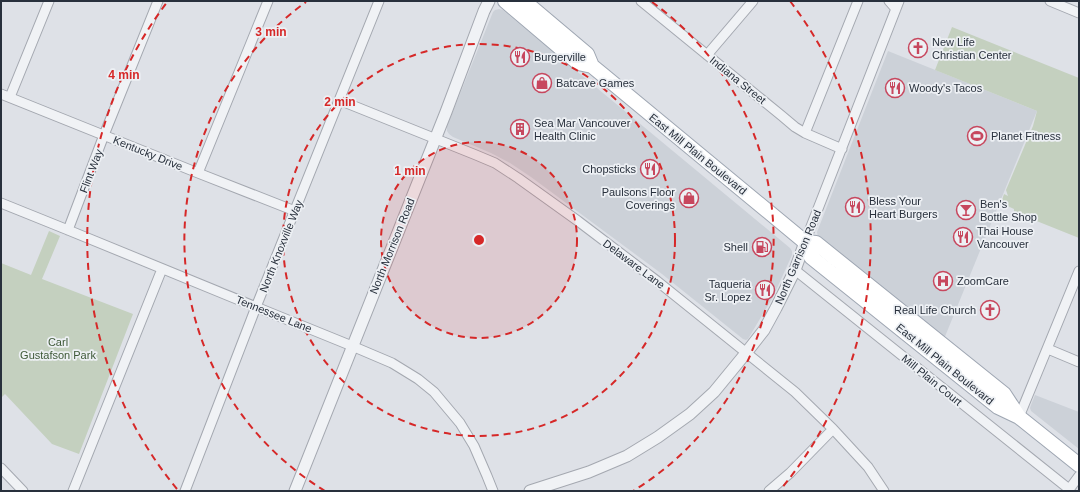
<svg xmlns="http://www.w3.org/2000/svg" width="1080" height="492" viewBox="0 0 1080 492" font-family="Helvetica,sans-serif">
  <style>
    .built { fill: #ccd1d8 }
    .green { fill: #c4d0bf }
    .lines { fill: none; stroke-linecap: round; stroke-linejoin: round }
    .minor-casing { stroke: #a4a8b0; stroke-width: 11 }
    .tertiary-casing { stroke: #a4a8b0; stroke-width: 13 }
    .primary-casing { stroke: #9ea6b2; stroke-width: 16 }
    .minor { stroke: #f0f2f5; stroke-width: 9 }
    .tertiary { stroke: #f0f2f5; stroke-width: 11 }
    .primary { stroke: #fff; stroke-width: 14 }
    .ring { fill: none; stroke: #d62828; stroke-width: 2; stroke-dasharray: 7 5 }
    .labels { text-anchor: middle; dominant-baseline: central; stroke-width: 3.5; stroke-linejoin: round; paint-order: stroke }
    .poi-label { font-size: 11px; fill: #28303c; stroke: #edf0f4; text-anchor: start }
    .street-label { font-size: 11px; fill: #28303c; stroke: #edf0f4 }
    .park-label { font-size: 11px; fill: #3d5836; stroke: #edf0f4 }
    .centre { fill: #d62828; stroke: #edf0f4; stroke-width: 2 }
    .ring-label { font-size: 12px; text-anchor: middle; font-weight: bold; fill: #d62828; stroke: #edf0f4; stroke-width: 3.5; stroke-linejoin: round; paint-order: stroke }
  </style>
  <rect width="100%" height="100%" fill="#dee1e7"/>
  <path class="built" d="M499,9L503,10L790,248L792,251V255L773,297L748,339L746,340L743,339L662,274L531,177L510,163L491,153L453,137L449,134L447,131V126L493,12L495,10Z
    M888,51L1037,111L944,339L818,237L817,232Z
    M1035,395L1079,412V449L1031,411L1030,408L1031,405Z"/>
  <path class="green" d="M952,27L1079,78V238L1014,212V209L1001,203L1004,194L1008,196L1006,190L1033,126L1037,111L935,70Z
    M49,231L60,236L42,279L133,314L79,454L52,444L5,394L1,398V263L31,275Z"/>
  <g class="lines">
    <g class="minor-casing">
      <path id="minor" d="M641,1L782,116L795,127L805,133L842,149
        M889,1L896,9
        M1050,1L1079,13
        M707,55L753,1
        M1,94L198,173L295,211
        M10,97L49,1
        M339,100L476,155L495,163L518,178L578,221L657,281L795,392L833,429L868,467L884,491
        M805,133L858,1
        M198,173L268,1
        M1,203L68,230L256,307L352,346L392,363L418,379L434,392L460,423L474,446L487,476L493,491
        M68,230L104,135L158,1
        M805,242L899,1
        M795,270L1069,489
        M1048,349L1079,362
        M1019,417L1079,271
        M1,468L23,491
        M73,491L162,269
        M185,491L256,307L379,1
        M769,491L790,473L833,429
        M1068,491L1079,476"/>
    </g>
    <g class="tertiary-casing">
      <path id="tertiary" d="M295,491L446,112L484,11L489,1
        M530,491L589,472L627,456L658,437L690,414L714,392L746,353L764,330L776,308L795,270L805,242"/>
    </g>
    <g class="primary-casing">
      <path id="primary" d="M505,1L578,63L592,66
        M524,1L587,54L592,66L603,75L805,242L811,257L998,407L1019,417L1079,465
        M805,242L816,243L1004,394L1019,417"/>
    </g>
    <use href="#minor" class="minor"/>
    <use href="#tertiary" class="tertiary"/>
    <use href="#primary" class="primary"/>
  </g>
  <circle cx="479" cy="240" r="98" fill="#d62828" fill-opacity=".12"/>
  <g class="ring">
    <circle cx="479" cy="240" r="98"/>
    <circle cx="479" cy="240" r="196"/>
    <path d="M325 491A294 294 0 0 1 306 2M652 2A294 294 0 0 1 633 491"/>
    <path d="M177 489A392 392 0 0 1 168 1M790 1A392 392 0 0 1 781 489"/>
  </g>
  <defs>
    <g id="church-ring" transform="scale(1)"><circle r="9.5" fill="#edf0f4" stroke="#c7475e" stroke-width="1.5"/><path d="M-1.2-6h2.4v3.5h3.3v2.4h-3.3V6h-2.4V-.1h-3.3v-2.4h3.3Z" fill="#c7475e"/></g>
    <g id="restaurant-ring" transform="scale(1)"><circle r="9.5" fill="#edf0f4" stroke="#c7475e" stroke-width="1.5"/><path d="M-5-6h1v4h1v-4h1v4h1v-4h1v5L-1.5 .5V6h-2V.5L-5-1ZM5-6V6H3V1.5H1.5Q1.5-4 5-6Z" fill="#c7475e"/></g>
    <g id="shop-ring" transform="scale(1)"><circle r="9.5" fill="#edf0f4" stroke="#c7475e" stroke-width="1.5"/><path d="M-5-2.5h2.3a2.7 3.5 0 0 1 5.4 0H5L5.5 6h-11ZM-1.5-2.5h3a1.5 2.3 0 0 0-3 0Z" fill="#c7475e"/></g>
    <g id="building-ring" transform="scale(1)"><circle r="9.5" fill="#edf0f4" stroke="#c7475e" stroke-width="1.5"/><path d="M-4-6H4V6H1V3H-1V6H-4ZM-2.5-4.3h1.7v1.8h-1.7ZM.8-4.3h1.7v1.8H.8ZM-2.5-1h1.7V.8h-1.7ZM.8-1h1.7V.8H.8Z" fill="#c7475e"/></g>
    <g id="stadium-ring" transform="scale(1)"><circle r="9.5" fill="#edf0f4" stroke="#c7475e" stroke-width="1.5"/><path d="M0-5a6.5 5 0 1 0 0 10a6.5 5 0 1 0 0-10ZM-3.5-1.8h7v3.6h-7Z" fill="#c7475e"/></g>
    <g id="bar-ring" transform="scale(1)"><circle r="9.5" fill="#edf0f4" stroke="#c7475e" stroke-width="1.5"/><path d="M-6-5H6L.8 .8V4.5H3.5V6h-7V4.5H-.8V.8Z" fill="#c7475e"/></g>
    <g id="fuel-ring" transform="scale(1)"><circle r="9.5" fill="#edf0f4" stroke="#c7475e" stroke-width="1.5"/><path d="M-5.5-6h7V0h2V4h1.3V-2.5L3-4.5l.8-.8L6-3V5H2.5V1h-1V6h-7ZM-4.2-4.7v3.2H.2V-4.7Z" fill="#c7475e"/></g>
    <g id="hospital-ring" transform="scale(1)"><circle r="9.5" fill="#edf0f4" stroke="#c7475e" stroke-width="1.5"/><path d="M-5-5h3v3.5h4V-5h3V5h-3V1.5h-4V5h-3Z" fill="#c7475e"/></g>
  </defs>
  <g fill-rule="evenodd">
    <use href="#church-ring" x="918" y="48"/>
    <use href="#restaurant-ring" x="520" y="57"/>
    <use href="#shop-ring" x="542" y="83"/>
    <use href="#restaurant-ring" x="895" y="88"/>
    <use href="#building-ring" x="520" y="129"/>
    <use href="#stadium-ring" x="977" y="136"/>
    <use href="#restaurant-ring" x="650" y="169"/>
    <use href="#shop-ring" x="689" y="198"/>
    <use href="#restaurant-ring" x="855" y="207"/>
    <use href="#bar-ring" x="966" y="210"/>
    <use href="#restaurant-ring" x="963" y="237"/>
    <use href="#fuel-ring" x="762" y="247"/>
    <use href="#hospital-ring" x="943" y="281"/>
    <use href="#restaurant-ring" x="765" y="290"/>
    <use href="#church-ring" x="990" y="310"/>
  </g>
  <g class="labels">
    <g class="poi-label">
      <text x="932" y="42">New Life<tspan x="932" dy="13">Christian Center</tspan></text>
      <text x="534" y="57">Burgerville</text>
      <text x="556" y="83">Batcave Games</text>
      <text x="909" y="88">Woody's Tacos</text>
      <text x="534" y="123">Sea Mar Vancouver<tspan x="534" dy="13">Health Clinic</tspan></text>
      <text x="991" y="136">Planet Fitness</text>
      <text x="636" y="169" text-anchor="end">Chopsticks</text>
      <text x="675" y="192" text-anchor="end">Paulsons Floor<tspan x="675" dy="13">Coverings</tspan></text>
      <text x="869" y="201">Bless Your<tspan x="869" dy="13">Heart Burgers</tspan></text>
      <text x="980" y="204">Ben's<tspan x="980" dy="13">Bottle Shop</tspan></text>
      <text x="977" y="231">Thai House<tspan x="977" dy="13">Vancouver</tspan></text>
      <text x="748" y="247" text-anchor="end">Shell</text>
      <text x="957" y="281">ZoomCare</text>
      <text x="751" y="284" text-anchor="end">Taqueria<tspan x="751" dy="13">Sr. Lopez</tspan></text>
      <text x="976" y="310" text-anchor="end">Real Life Church</text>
    </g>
    <g class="street-label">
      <text transform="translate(738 80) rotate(39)">Indiana Street</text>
      <text transform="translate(148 153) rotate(22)">Kentucky Drive</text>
      <text transform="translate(698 154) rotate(39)">East Mill Plain Boulevard</text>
      <text transform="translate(91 171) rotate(-69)">Flint Way</text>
      <text transform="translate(281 246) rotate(-68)">North Knoxville Way</text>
      <text transform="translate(392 246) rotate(-68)">North Morrison Road</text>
      <text transform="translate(798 257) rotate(-67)">North Garrison Road</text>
      <text transform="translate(634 264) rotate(37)">Delaware Lane</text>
      <text transform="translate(274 314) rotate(22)">Tennessee Lane</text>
      <text transform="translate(945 364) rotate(39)">East Mill Plain Boulevard</text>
      <text transform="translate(932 380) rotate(39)">Mill Plain Court</text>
    </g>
    <g class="park-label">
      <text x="58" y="342">Carl<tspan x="58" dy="13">Gustafson Park</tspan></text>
    </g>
  </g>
  <circle cx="479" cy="240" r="6" class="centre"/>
  <g class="ring-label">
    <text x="271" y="36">3 min</text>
    <text x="124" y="79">4 min</text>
    <text x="340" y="106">2 min</text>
    <text x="410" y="175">1 min</text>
  </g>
  <rect width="1080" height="492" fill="none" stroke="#28303c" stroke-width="4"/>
</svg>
